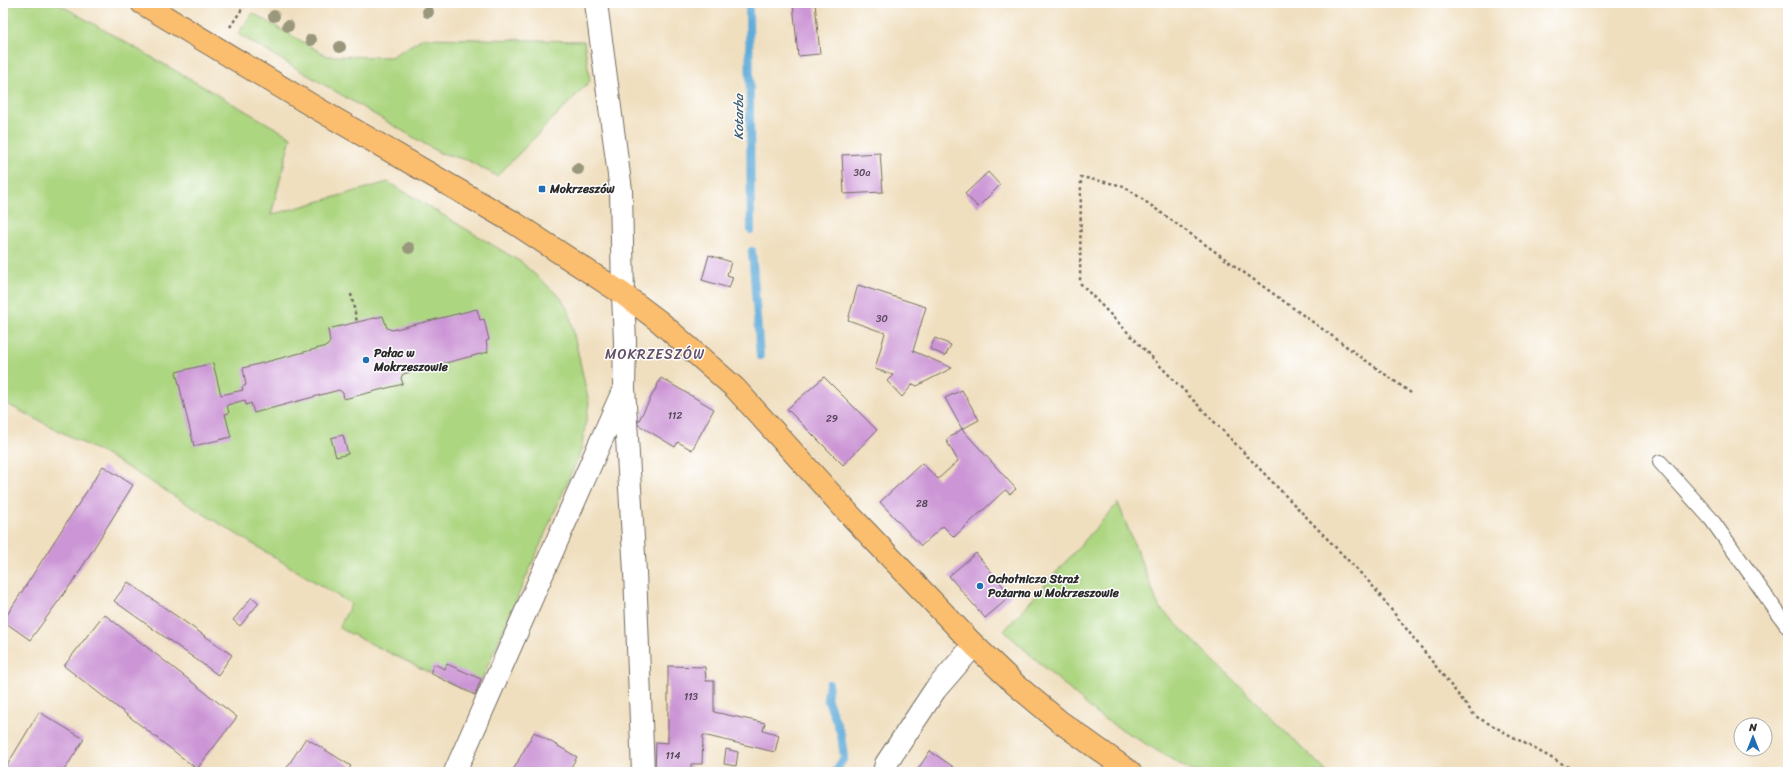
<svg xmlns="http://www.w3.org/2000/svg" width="1791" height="775" viewBox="0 0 1791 775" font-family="Sriracha,sans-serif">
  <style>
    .green { fill: #add681; stroke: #6c8056 }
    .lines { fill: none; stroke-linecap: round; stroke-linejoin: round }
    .stream { stroke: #60acd9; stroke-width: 8 }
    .building { fill: #cc96d6 }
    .service-casing { stroke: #706a5f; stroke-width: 16 }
    .minor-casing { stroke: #706a5f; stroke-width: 24 }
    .tertiary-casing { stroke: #706a5f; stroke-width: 24 }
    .primary-casing { stroke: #706a5f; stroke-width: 24 }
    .path { stroke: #706a5f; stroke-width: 2.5; stroke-dasharray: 3 3; stroke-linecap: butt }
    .service { stroke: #fff; stroke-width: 14 }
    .minor { stroke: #fff; stroke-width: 22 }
    .tertiary { stroke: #fff; stroke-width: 22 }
    .primary { stroke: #fbbd6e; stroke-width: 22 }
    .tree { fill: #99987c }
    .poi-dot { fill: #1f6fb2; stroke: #fff; stroke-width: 1.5 }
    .labels { text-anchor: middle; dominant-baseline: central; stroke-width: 3; stroke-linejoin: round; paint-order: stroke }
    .number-label { font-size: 10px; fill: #534656 }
    .poi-label { font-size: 12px; font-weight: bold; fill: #2b2b2b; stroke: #fff; text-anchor: start }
    .water-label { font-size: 13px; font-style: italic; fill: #405f71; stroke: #fff }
    .quarter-label { font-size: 14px; letter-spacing: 1px; fill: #635067; stroke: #fff }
  </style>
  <rect width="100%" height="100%" fill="#fff"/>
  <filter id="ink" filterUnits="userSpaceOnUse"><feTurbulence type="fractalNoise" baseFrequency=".025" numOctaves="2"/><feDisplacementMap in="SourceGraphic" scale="8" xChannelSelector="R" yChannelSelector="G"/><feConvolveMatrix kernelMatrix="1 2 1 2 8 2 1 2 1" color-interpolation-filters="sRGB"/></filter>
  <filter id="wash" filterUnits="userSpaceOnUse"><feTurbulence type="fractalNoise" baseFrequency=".012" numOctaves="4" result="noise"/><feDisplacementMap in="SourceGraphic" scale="16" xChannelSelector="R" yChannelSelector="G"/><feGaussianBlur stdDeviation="0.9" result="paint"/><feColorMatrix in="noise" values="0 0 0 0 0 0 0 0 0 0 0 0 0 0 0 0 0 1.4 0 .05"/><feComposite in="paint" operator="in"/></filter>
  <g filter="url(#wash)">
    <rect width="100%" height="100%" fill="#f0dfbf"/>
    <path class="green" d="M3,3H57L291,137L271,215L388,182L521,262L561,298L569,312L589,403L581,451L475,695L339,628L351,604L112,458L3,402Z
      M253,13L327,56L391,57L423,38L584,41L590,81L497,176L467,160L440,153L238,34Z
      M1118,503L1159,607L1327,772H1193L1099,716L1004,631Z"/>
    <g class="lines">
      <path class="stream" d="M749,3L751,230
        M752,251L760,356
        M829,684L827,698L841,734L844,758L835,772"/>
    </g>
    <g id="blocks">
      <path class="building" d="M520,3H556V5H520Z
        M793,3H815L820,54L798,56Z
        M880,153L883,192L844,194L842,155Z
        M988,172L1000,185L978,207L965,194Z
        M709,255L731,262L727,275L733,277L729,288L702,280Z
        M858,285L926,307L913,351L952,368L917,386L913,384L902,397L887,381L893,375L875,369L885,333L848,320Z
        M477,309L480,320L484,319L489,340L486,341L488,352L403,374L401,378L403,384L344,399L343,393L339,390L254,413L251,403L246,405L245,400L227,405L229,413L225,414L231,437L194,446L176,372L213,363L221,395L243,390L242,387L246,385L243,368L327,346L330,342L328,329L383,316L387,328L392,330Z
        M935,338L951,345L945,356L930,349Z
        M824,377L877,430L843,465L787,409Z
        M661,378L714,409L692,450L678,442L675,447L637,424Z
        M962,390L979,420L962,429L945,398Z
        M962,429L1016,489L1010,494L1005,490L954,537L943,526L921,546L880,502L922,463L938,479L958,461L946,440Z
        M343,435L348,454L336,457L331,438Z
        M103,466L133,485L74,580L30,640L3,621Z
        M976,553L1011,596L985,618L949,576Z
        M128,582L232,655L218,675L114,601Z
        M252,597L259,603L240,626L233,620Z
        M104,614L237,717L197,769L64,666Z
        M434,664L445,669L447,664L481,679L475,695L430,673Z
        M668,666L705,667L706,681H714V712L765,723L763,730L779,735L775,752L703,735L702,764H691V772H655L656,742L668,743Z
        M39,712L84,739L63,772H3Z
        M534,732L577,757L568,772H512Z
        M306,738L351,766L347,772H284Z
        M726,749L738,752L736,766L724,764Z
        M930,751L961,772H916Z"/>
    </g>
  </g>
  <g filter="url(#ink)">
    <use href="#blocks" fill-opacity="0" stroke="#706a5f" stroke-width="1"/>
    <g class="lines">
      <g class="service-casing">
        <path id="service" d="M1660,462L1711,519L1788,627"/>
      </g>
      <g class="minor-casing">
        <path id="minor" d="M623,294L625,342L624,388L635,572L643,772
          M455,772L623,391
          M884,772L886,764L935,690L974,645"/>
      </g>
      <g class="tertiary-casing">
        <path id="tertiary" d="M596,3L621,190L623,294"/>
      </g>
      <g class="primary-casing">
        <path id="primary" d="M142,3L311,105L513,222L623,294L660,322L735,388L851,516L974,645L1016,685L1059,721L1130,772"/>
      </g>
      <path class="path" d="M230,27L246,3
        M351,294L357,322
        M1411,393L1124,186L1081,177L1080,283L1371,584L1475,716L1577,772"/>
      <use href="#service" class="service"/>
      <use href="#minor" class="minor"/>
      <use href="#tertiary" class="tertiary"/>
      <use href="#primary" class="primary"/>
    </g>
    <g class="tree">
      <circle cx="428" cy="12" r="6"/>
      <circle cx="274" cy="16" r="6"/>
      <circle cx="288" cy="26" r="6"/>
      <circle cx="311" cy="40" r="6"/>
      <circle cx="340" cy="47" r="6"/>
      <circle cx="578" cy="169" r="6"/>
      <circle cx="409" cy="248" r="6"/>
    </g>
  </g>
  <g class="poi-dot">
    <rect x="538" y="185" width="8" height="8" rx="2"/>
    <circle cx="366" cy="360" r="4"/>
    <circle cx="980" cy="586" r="4"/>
  </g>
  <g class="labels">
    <g class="number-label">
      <text x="862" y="173">30a</text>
      <text x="882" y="319">30</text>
      <text x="675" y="416">112</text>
      <text x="832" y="419">29</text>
      <text x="922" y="504">28</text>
      <text x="691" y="697">113</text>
      <text x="673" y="756">114</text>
    </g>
    <g class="poi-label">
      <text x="550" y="189">Mokrzeszów</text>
      <text x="374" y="353">Pałac w<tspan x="374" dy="14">Mokrzeszowie</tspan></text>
      <text x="988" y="579">Ochotnicza Straż<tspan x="988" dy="14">Pożarna w Mokrzeszowie</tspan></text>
    </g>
    <g class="water-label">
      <text transform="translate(738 117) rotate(-90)">Kotarba</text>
    </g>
    <g class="quarter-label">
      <text x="655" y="354">MOKRZESZÓW</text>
    </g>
  </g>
  <rect width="1791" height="775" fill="none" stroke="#fff" stroke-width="16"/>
  <g transform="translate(1753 737)"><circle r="19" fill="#ffffff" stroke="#aaaaaa"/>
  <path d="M0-3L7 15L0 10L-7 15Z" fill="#1f6fb2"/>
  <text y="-6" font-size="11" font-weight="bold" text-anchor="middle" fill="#2b2b2b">N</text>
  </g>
</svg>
